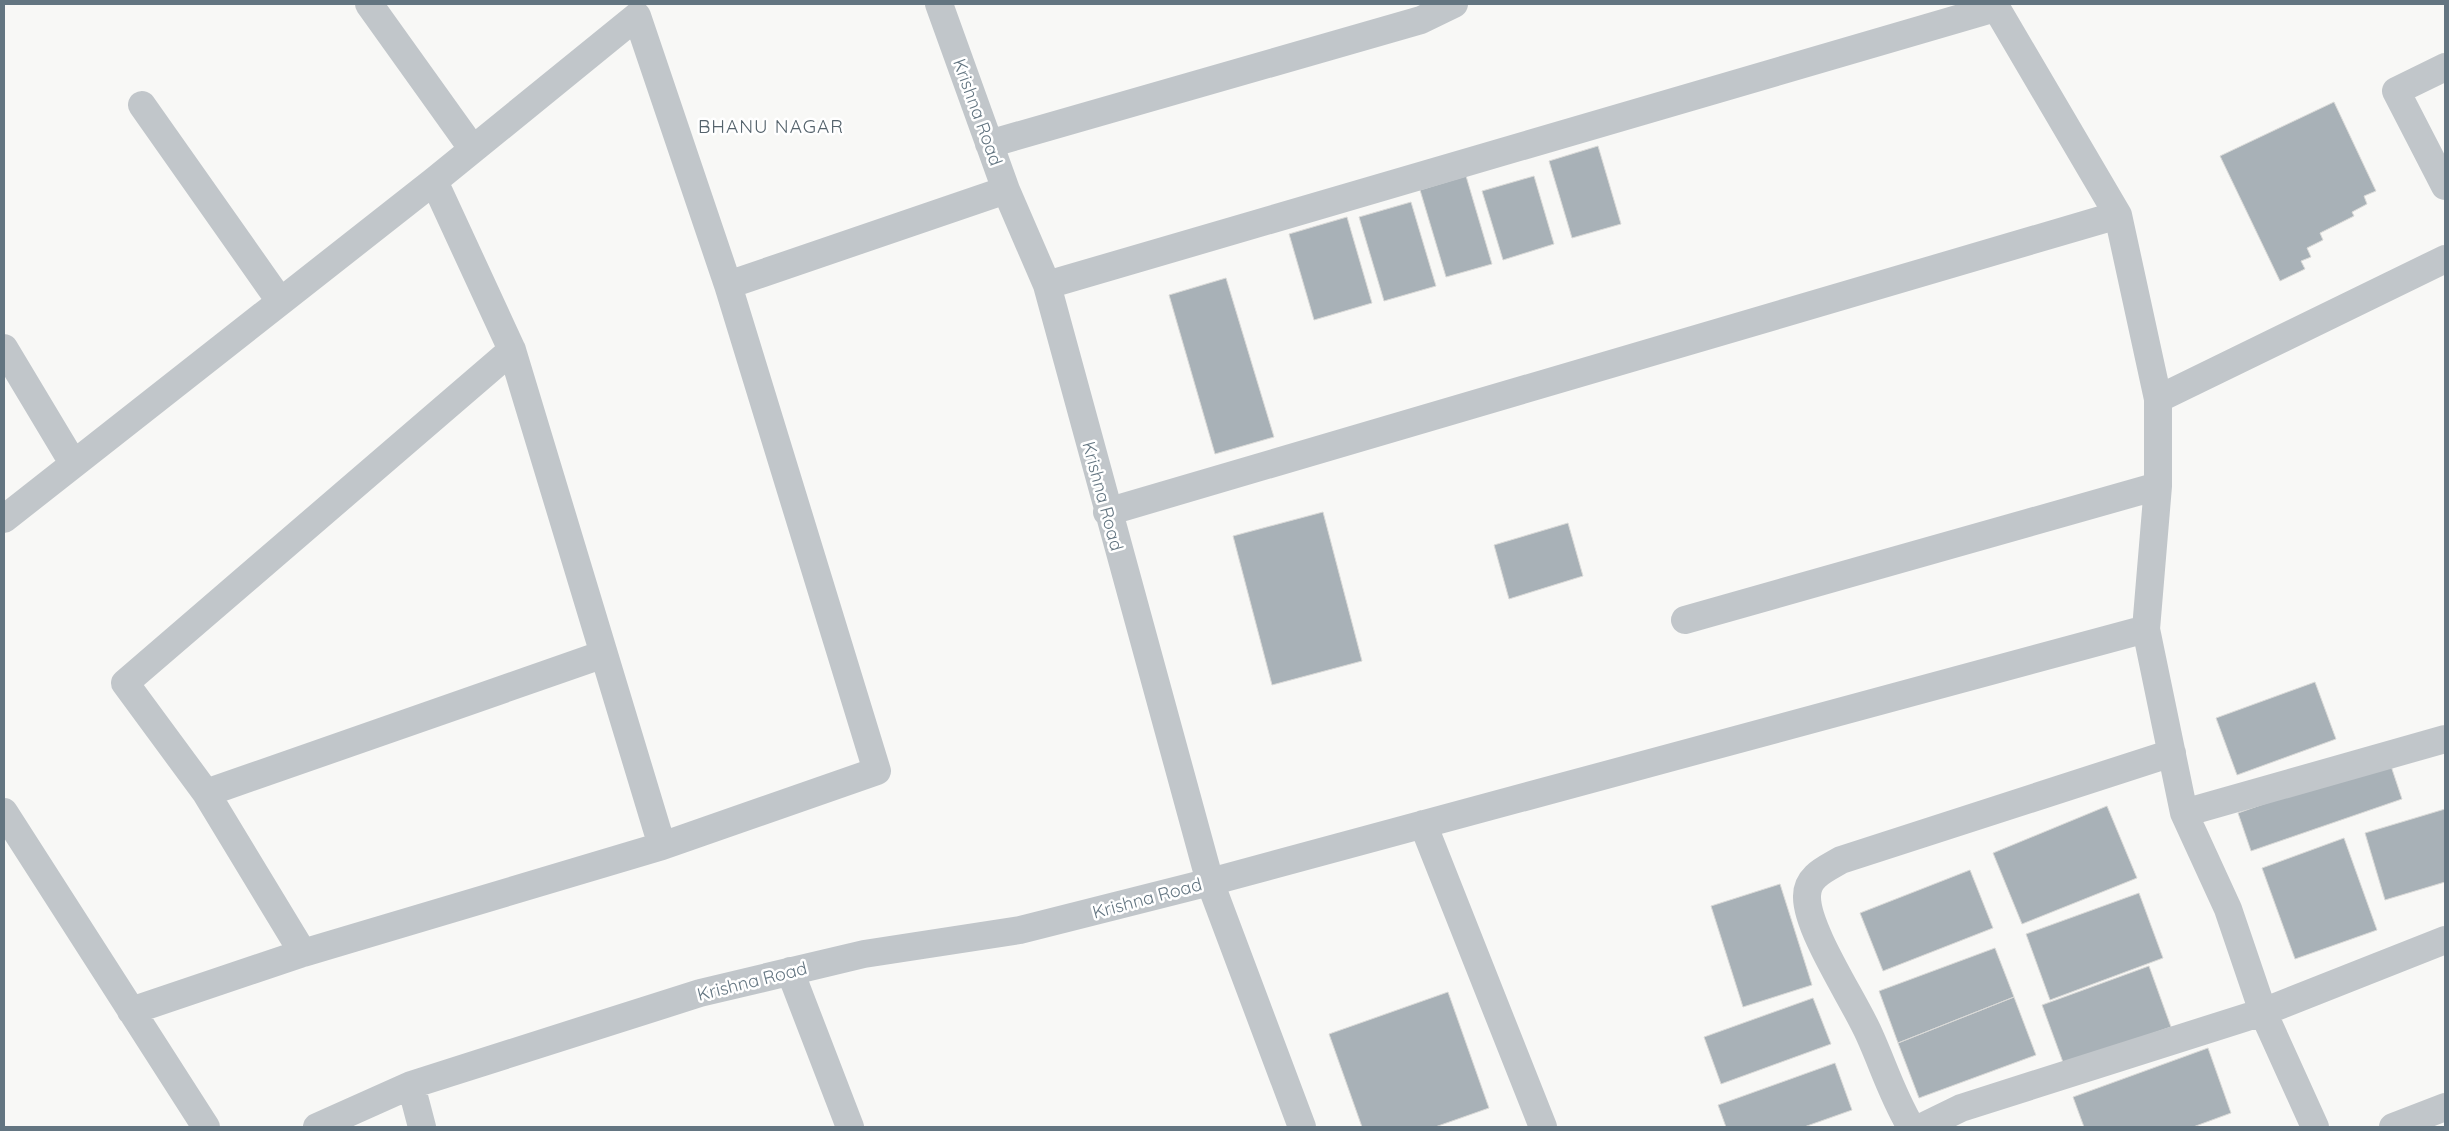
<svg xmlns="http://www.w3.org/2000/svg" width="2449" height="1131" viewBox="0 0 2449 1131" font-family="Quicksand,sans-serif">
  <style>
    .building { fill: #a8b1b7; stroke: #dadad8 }
    .lines { fill: none; stroke-linecap: round; stroke-linejoin: round }
    .minor { stroke: #c1c6ca; stroke-width: 28 }
    .labels { text-anchor: middle; dominant-baseline: central; stroke-width: 5; stroke-linejoin: round; paint-order: stroke }
    .street-label { font-size: 18px; fill: #637581; stroke: #fff }
    .neighbourhood-label { font-size: 19px; letter-spacing: 1px; fill: #55636c; stroke: #fff }
  </style>
  <rect width="100%" height="100%" fill="#f8f8f6"/>
  <path class="building" d="M2334,102L2376,191L2364,196L2367,204L2352,212L2354,216L2320,233L2323,240L2307,248L2311,257L2301,261L2305,269L2280,281L2220,156Z
    M1598,146L1621,224L1572,238L1549,161Z
    M1466,176L1492,264L1446,277L1420,190Z
    M1534,176L1554,244L1503,260L1482,191Z
    M1411,202L1436,286L1384,301L1359,217Z
    M1347,217L1372,303L1314,320L1289,234Z
    M1226,278L1274,437L1215,454L1169,295Z
    M1323,512L1362,661L1272,685L1233,536Z
    M1568,523L1583,576L1509,599L1494,545Z
    M2315,682L2336,739L2237,775L2216,718Z
    M2389,760L2402,799L2251,851L2238,813Z
    M2107,806L2137,878L2022,924L1993,853Z
    M2445,809V882L2385,900L2365,833Z
    M2344,838L2377,930L2295,959L2262,868Z
    M1970,870L1993,928L1883,971L1860,913Z
    M1780,884L1812,985L1743,1007L1711,906Z
    M2139,893L2163,958L2050,1000L2026,934Z
    M1995,948L2014,997L1898,1043L1879,991Z
    M2149,966L2171,1027L2064,1065L2042,1005Z
    M1448,992L1489,1108L1435,1127H1362L1329,1034Z
    M2014,997L2036,1055L1919,1098L1898,1043Z
    M1813,998L1831,1044L1721,1084L1704,1037Z
    M2208,1048L2231,1113L2193,1127H2084L2073,1097Z
    M1835,1063L1852,1110L1804,1127H1726L1718,1105Z"/>
  <g class="lines">
    <path class="minor" d="M369,4L472,148
      M939,4L1006,190L1047,285L1210,882L1302,1127
      M2445,67L2396,91L2445,186
      M142,105L280,301
      M989,144L1421,20L1454,4
      M434,181L512,350L662,846L877,771L728,285L1006,190
      M1047,285L1995,8
      M4,348L73,463
      M512,350L125,683L206,793L604,654
      M2158,399L2445,259
      M1107,512L2118,215
      M4,519L434,181L637,16L728,285
      M1685,620L2158,486
      M2146,629L2184,813L2228,909L2263,1012L2315,1127
      M206,793L303,953
      M4,812L206,1127
      M2184,813L2445,739
      M1423,824L1543,1127
      M790,971L850,1127
      M131,1011L303,953L662,846
      M411,1085L422,1127
      M317,1127L411,1085L700,993L864,954L1020,930L1210,882L2146,629L2158,486V399L2118,215L1994,4
      M1911,1127C1892,1095 1884,1067 1869,1034C1854,1000 1806,929 1807,896C1807,876 1826,869 1841,860L2172,753
      M1922,1127L1961,1108L2263,1012L2445,940
      M2393,1127L2445,1107"/>
  </g>
  <g class="labels">
    <g class="street-label">
      <text transform="translate(978 112) rotate(70)">Krishna Road</text>
      <text transform="translate(1103 496) rotate(75)">Krishna Road</text>
      <text transform="translate(1147 898) rotate(-15)">Krishna Road</text>
      <text transform="translate(752 981) rotate(-14)">Krishna Road</text>
    </g>
    <g class="neighbourhood-label">
      <text x="771" y="126">BHANU NAGAR</text>
    </g>
  </g>
  <rect width="2449" height="1131" fill="none" stroke="#637581" stroke-width="10"/>
</svg>
